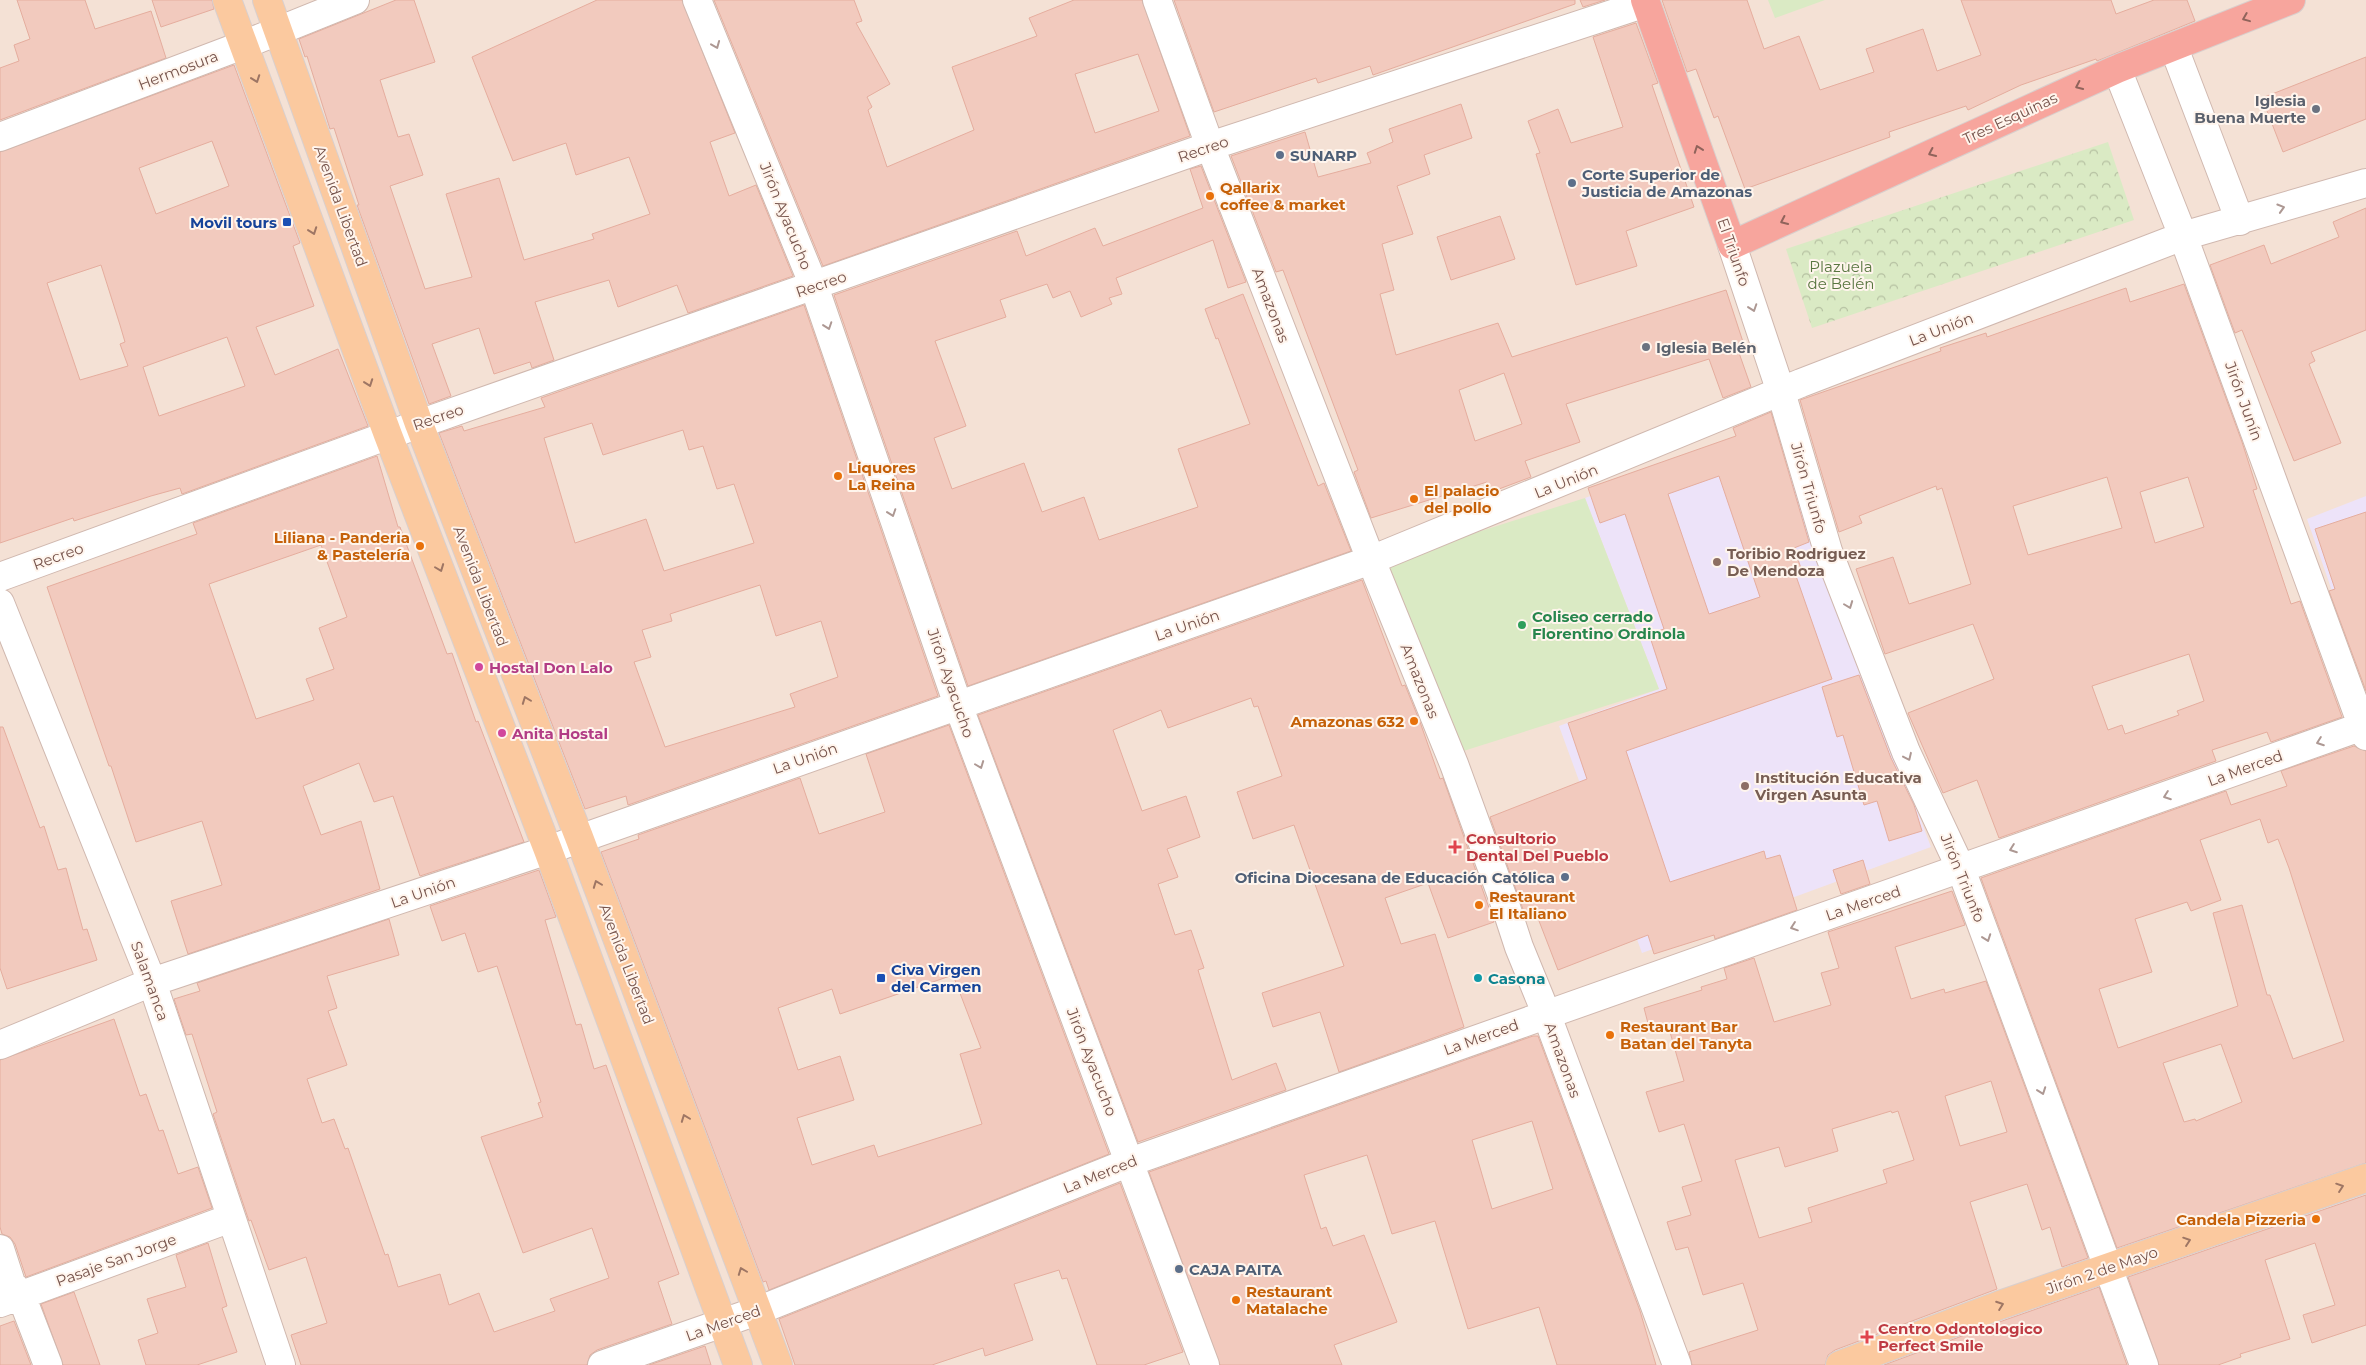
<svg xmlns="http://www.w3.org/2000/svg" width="2366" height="1365" viewBox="0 0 2366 1365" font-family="Montserrat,sans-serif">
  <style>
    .residential { fill: #f4e1d5 }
    .education { fill: #ede3f9 }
    .forest { fill: url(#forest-crowns) }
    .pitch { fill: #daeac4 }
    .building { fill: #f2cabe; stroke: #e5ad9e; fill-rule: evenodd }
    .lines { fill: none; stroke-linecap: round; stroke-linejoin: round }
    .minor-casing { stroke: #d0b8af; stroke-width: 30 }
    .major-casing { stroke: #d9cfcd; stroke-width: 30 }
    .highway-casing { stroke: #d9cfcd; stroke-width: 30 }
    .minor { stroke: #fff; stroke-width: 28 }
    .major { stroke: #fbc99f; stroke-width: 28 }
    .highway { stroke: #f7a59d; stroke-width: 28 }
    .oneway { stroke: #90635b }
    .oneway2 { stroke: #ad9893 }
    .oneway3 { stroke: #9e7664 }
    .worship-dot { fill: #6b7280; stroke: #fff5ed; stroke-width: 2 }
    .service-dot { fill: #5c6f8a; stroke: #fff5ed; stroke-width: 2 }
    .food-dot { fill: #e8710a; stroke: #fff5ed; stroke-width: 2 }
    .transit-dot { fill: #1a4fb4; stroke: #fff5ed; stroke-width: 2 }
    .education-dot { fill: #8d6e63; stroke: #fff5ed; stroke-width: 2 }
    .leisure-dot { fill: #2e9e5b; stroke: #fff5ed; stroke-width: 2 }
    .hotel-dot { fill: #d1479c; stroke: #fff5ed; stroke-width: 2 }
    .health-dot { fill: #e0444e; stroke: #fff5ed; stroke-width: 2 }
    .culture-dot { fill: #0f9aa8; stroke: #fff5ed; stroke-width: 2 }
    .labels { text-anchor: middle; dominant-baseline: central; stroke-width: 4; stroke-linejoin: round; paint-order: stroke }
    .street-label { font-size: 15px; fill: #76534b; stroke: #fff5ed }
    .worship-label { font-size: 15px; font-weight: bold; fill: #5b616d; stroke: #fff5ed; text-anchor: end }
    .service-label { font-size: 15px; font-weight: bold; fill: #4e5e75; stroke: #fff5ed; text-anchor: start }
    .food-label { font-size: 15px; font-weight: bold; fill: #c56008; stroke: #fff5ed; text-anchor: start }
    .transit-label { font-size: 15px; font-weight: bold; fill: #164399; stroke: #fff5ed; text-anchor: end }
    .park-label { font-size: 15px; fill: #597640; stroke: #fff5ed }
    .education-label { font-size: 15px; font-weight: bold; fill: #785e54; stroke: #fff5ed; text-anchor: start }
    .leisure-label { font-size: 15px; font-weight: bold; fill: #27864d; stroke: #fff5ed; text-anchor: start }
    .hotel-label { font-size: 15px; font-weight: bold; fill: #b23c85; stroke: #fff5ed; text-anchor: start }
    .health-label { font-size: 15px; font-weight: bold; fill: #be3a42; stroke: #fff5ed; text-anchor: start }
    .culture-label { font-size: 15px; font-weight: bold; fill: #0d838f; stroke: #fff5ed; text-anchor: start }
  </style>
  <defs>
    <pattern id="forest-crowns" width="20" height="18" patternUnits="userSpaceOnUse" patternTransform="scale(1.25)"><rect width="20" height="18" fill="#daeac4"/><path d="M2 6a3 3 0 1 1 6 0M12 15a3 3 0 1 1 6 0" fill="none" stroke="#b5c0a1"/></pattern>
  </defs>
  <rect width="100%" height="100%" fill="#fcf0e6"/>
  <path class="residential" d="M0,0H2366V1365H0Z"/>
  <path class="education" d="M1773,430L1931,847L1642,953L1559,726L1659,689L1585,498Z
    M2366,496V689L2307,519Z"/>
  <path class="forest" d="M2108,142L2134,220L1812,328L1786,249Z"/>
  <path class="pitch" d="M1768,0H1825L1775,18Z
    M1585,498L1659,689L1454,754L1386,561Z"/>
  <path class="building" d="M17,0H85L95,29L151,11L166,58L0,120V68L19,61L14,45L30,39Z
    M152,0H212L214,9L161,27Z
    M396,0H414L435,62L380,80L398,137L409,134L423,175L390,186L425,289L472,277L446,194L499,178L524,260L594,239L592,234L650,214L629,157L576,175L566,143L513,161L472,57L597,0H682L735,133L710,142L729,196L756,185L793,276L688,313L677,285L618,307L609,280L535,302L554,360L532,368L530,362L494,374L479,328L432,344L451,396L429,404L357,205H359L334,128L330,129L307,56L305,57L299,39Z
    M714,0H854L862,21L856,23L890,84L867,97L872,107L868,110L887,167L974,130L952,67L1037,36L1029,18L1074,0H1142L1190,136L823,266ZM1138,54L1159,111L1095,133L1075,74Z
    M1174,0H1575V4L1373,75L1370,66L1318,83L1316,78L1214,112Z
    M1580,0H1605L1583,7Z
    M1662,0H1747L1764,49L1799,36L1820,90L1874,72L1866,49L1923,29L1937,71L1981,55L1961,0H2111L2116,14L2154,0H2187L2195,21L2097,61L2096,59L2021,85L1968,110L1966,106L1889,132L1890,137L1745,189L1718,116L1714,118L1696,69L1687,72Z
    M1636,23L1658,83L1652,85L1694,207L1626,231L1637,266L1576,285L1536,154L1540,153L1528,121L1558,109L1571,143L1623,127L1593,37Z
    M2366,57V119L2283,152L2262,98Z
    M234,65L300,243L293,246L314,306L256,327L275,375L338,349L368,426L182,494L180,488L151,496L74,521L73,518L0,543V152ZM212,141L229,186L156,214L139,168ZM101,265L120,325L125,342L120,344L128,366L80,380L47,283ZM227,337L245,386L159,416L143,367Z
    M1461,104L1472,138L1424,155L1430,174L1397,186L1413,234L1382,244L1394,290L1380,294L1396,355L1498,323L1512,357L1726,290L1745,348L1738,350L1751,387L1723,398L1709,359L1566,404L1580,442L1525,461L1531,477L1491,492L1487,482L1371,518L1354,472L1358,470L1283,270L1276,272L1231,156L1305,132L1318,177L1371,163L1367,153L1393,142L1389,129ZM1504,373L1522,424L1475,441L1459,390Z
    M1201,166L1246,282L1228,288L1213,240L1116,278L1122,294L1109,298L1112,304L1081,317L1070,291L1053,298L1047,284L1000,300L1006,317L935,341L966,426L934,438L952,489L1024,463L1042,512L1084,497L1099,540L1198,507L1178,449L1250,424L1218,338L1216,339L1205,309L1243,294L1318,486L1324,483L1351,551L968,686L834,295L1017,231L1026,256L1095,228L1103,246L1203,208L1190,169Z
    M2366,208V330L2311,352L2315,361L2309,364L2341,443L2294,461L2242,330L2235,333L2210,265L2264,245L2271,264L2339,237L2333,222Z
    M1500,216L1515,259L1451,280L1437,237Z
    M2184,284L2242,442L2257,489L2253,490L2291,604L2300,601L2342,717L2271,742L2267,732L2212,750L2216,761L1999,838L1977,780L1943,793L1908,713L1994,679L1973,624L1885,654L1856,569L1893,557L1909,604L1971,584L1942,488L1937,490L1936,486L1859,516L1862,523L1839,532L1800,400L1941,351L1940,348L1986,333L1987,337L2126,288L2130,302ZM2107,477L2122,528L2028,555L2013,506ZM2188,477L2204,527L2155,543L2140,492ZM2189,654L2204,701L2177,711L2179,715L2125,734L2122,725L2108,730L2092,686Z
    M804,305L938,696L628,805L626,796L585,809L439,433L462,426L464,431L545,407L541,398ZM592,423L603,455L683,430L689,450L703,446L717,489L734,484L754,543L664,571L646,519L575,543L544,438ZM760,585L776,636L821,621L838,677L790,694L795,707L665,747L634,662L651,657L642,630L672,621L670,614Z
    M1771,412L1809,542L1794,548L1803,574L1796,576L1832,679L1626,751L1670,882L1764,851L1766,859L1780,855L1797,910L1715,939L1714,935L1654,954L1648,935L1558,970L1534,908L1524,912L1490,817L1587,779L1568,723L1667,689L1649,634L1664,629L1625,514L1600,523L1588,488L1736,436L1733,428ZM1719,476L1760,597L1709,614L1668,494Z
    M377,456L398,527H400L447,654L452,653L476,722L478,721L524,842L420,876L393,796L374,802L359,763L303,786L321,835L361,821L380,889L188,954L171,901L222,885L202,821L136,842L111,766H109L47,587L197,534L193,523ZM321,545L347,617L319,628L334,669L306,679L314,700L256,719L209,584Z
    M2366,512V691L2329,591L2335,589L2315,529Z
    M1362,580L1402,686L1405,685L1420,722L1440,779L1443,778L1494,922L1448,938L1428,883L1385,898L1401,944L1435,934L1464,1027L1339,1072L1320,1012L1273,1027L1262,993L1344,966L1294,825L1253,839L1237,792L1282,776L1258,706L1254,707L1251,698L1168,728L1161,710L1113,730L1142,811L1186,796L1200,837L1167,849L1178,877L1158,884L1175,935L1191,930L1204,968L1198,970L1232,1080L1276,1063L1286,1090L1138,1142L978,715Z
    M1859,675L1891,758L1914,805L1922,831L1889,841L1877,801L1864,805L1843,735L1837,737L1822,687Z
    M949,725L1109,1154L769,1290L766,1281L763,1282L601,852L639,839L638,835L800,778L819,834L885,812L866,754ZM953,975L981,1048L960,1054L982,1124L878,1157L874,1145L812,1165L797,1118L854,1100L840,1056L798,1070L778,1008L832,989L840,1014Z
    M0,727H3L40,828L44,826L58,870L66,868L83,930L87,929L97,960L7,989L0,968Z
    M2354,746L2366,751V1163L2117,1248L1981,878L2226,791L2231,805L2287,786L2281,771ZM2260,819L2268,843L2278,839L2289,868L2344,1041L2293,1059L2270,995H2267L2242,905L2213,913L2238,1006L2118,1048L2099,989L2152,972L2135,919L2187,902L2191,911L2221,900L2200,840ZM2221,1044L2242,1102L2196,1121L2195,1119L2184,1122L2163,1063Z
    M1863,860L1870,884L1841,894L1833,870Z
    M539,870L556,917L545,920L576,1025L581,1024L594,1069L606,1065L679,1274L658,1282L672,1324L597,1350L590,1355L587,1365H301L291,1335L327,1323L306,1257L269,1270L251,1220L249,1221L213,1114L217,1112L192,1034L186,1035L174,999L200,991L197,983L389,919L399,955L327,976L337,1008L328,1011L347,1065L307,1079L322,1123L334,1119L345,1149L348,1148L385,1255L388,1254L398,1287L440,1274L449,1305L479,1293L494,1332L555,1311L550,1299L609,1278L592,1228L523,1253L481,1137L543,1117L538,1103L541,1102L497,966L478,972L465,933L442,941L430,906Z
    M1952,891L1965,925L1895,947L1911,999L1944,989L1945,993L1986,981L2088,1258L2062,1267L2050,1227L2042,1230L2027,1184L1970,1202L1997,1289L1835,1350L1828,1355L1825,1365H1692L1689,1352L1758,1330L1743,1283L1703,1295L1688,1247L1676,1250L1667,1222L1691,1215L1682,1187L1702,1181L1684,1124L1659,1132L1646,1092L1684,1081L1668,1025L1650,1031L1644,1008L1702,990L1701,987L1727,979L1724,968L1754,958L1774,1022L1831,1005L1821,973L1839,968L1828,932ZM1991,1081L2007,1132L1960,1146L1945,1096ZM1891,1111L1892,1113L1898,1111L1914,1160L1883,1170L1887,1183L1808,1208L1812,1222L1759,1238L1735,1160L1779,1147L1785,1167L1838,1151L1832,1129Z
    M114,1019L140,1096L146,1094L159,1131L163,1130L178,1174L198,1167L212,1208L26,1277L15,1244L10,1237L2,1234L0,1227V1060Z
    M1533,1036H1538L1640,1311L1656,1365H1557L1539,1307L1468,1329L1435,1221L1392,1234L1367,1155L1304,1175L1321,1229L1326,1227L1333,1246L1364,1235L1397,1322L1334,1345L1342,1365H1220L1149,1172ZM1532,1121L1553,1189L1492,1209L1472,1140Z
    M1120,1183L1183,1352L1144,1365H1097L1067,1278L1062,1279L1059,1270L1014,1284L1033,1340L985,1356L983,1348L932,1365H795L779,1319Z
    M2366,1195V1325L2312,1343L2303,1315L2335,1305L2315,1243L2265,1260L2290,1339L2240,1354L2241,1357L2218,1365H2159L2128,1277Z
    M208,1243L227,1306L222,1308L237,1352L197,1365H146L138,1340L158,1333L147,1299L186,1287L176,1255Z
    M2099,1287L2127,1365H1884L2005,1320Z
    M74,1292L100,1365H63L41,1304Z
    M14,1321L31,1365H0V1326Z
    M705,1346L711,1365H649Z"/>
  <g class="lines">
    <g class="minor-casing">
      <path id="minor" d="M697,0L814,286L958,705L1205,1365
        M1157,0L1210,146L1371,560L1454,764L1505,904L1519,947L1546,1013L1677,1365
        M2174,48L2240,221
        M2117,69L2183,236L2366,736
        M0,137L243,45L355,0
        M1732,245L1781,392L1828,551L1906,752L1961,869L2144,1365
        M0,577L419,424L1210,146L1646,3
        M0,603L152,982L281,1365
        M0,1045L152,982L548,850L1371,560L1801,383L2183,236L2366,183
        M0,1249L11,1283L21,1295L48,1365
        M0,1303L231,1218
        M602,1365L757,1311L1130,1162L2366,725"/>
    </g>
    <g class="major-casing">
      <path id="major" d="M227,0L388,435L548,850L738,1365
        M267,0L419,424L579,837L778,1365
        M1840,1365L2000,1305L2366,1178"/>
    </g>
    <g class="highway-casing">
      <path id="highway" d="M1645,0L1732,245L2117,69L2291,0"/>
    </g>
    <use href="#minor" class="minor"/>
    <use href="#major" class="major"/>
    <use href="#highway" class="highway"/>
  </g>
  <defs><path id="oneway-chevron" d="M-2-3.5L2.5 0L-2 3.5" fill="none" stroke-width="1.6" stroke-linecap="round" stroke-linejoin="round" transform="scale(1.25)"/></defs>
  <g class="oneway">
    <use href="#oneway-chevron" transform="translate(2246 18) rotate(158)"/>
    <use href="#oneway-chevron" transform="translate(2079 86) rotate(155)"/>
    <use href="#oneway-chevron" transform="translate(1698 149) rotate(-110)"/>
    <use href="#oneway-chevron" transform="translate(1932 153) rotate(155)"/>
    <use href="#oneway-chevron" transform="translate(1784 221) rotate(155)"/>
  </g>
  <g class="oneway2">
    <use href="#oneway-chevron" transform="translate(716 45) rotate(68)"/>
    <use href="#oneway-chevron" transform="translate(2281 208) rotate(-17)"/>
    <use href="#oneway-chevron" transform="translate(1753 308) rotate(71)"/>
    <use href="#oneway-chevron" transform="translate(828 326) rotate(71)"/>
    <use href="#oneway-chevron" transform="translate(892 513) rotate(71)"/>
    <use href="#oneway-chevron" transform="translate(1849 605) rotate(69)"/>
    <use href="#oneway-chevron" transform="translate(2320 742) rotate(160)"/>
    <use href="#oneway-chevron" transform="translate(1908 757) rotate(65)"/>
    <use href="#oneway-chevron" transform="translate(980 765) rotate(69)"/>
    <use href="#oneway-chevron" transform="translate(2167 796) rotate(160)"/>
    <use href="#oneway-chevron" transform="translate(2013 849) rotate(160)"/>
    <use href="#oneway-chevron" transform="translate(1794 927) rotate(161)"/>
    <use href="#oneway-chevron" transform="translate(1987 938) rotate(70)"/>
    <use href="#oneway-chevron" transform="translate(2042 1091) rotate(70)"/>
  </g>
  <g class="oneway3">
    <use href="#oneway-chevron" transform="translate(256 79) rotate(70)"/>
    <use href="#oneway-chevron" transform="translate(313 231) rotate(70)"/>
    <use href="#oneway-chevron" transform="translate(369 383) rotate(70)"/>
    <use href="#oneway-chevron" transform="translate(440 568) rotate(69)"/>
    <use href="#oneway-chevron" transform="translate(526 700) rotate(-111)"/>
    <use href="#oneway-chevron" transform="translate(597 884) rotate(-111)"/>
    <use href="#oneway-chevron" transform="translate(685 1118) rotate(-111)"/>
    <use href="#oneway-chevron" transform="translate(2340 1187) rotate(-19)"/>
    <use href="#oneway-chevron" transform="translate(2187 1241) rotate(-19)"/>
    <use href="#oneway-chevron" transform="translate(742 1271) rotate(-111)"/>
    <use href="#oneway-chevron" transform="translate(2000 1305) rotate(-20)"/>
  </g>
  <g class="worship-dot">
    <circle cx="2316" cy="109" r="5"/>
    <circle cx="1646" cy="347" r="5"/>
  </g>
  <g class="service-dot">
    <circle cx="1280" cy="155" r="5"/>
    <circle cx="1572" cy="183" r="5"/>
    <circle cx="1565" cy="877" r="5"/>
    <circle cx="1179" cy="1269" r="5"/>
  </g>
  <g class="food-dot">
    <circle cx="1210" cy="196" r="5"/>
    <circle cx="838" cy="476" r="5"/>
    <circle cx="1414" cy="499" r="5"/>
    <circle cx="420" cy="546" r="5"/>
    <circle cx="1414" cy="721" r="5"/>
    <circle cx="1479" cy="905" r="5"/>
    <circle cx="1610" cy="1035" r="5"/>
    <circle cx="2316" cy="1219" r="5"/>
    <circle cx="1236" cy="1300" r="5"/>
  </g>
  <g class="transit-dot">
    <rect x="282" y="217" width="10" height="10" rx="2.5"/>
    <rect x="876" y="973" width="10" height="10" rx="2.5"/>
  </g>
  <g class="education-dot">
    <circle cx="1717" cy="562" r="5"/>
    <circle cx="1745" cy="786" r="5"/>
  </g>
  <circle class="leisure-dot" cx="1522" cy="625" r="5"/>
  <g class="hotel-dot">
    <circle cx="479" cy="667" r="5"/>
    <circle cx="502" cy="733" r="5"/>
  </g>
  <g class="health-dot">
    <path d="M1452.5 839.5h5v5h5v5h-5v5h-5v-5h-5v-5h5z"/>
    <path d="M1864.5 1329.5h5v5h5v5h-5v5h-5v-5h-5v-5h5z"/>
  </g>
  <circle class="culture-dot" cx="1478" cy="978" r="5"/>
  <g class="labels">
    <g class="street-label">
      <text transform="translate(178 70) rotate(-21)">Hermosura</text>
      <text transform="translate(2010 118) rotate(-25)">Tres Esquinas</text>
      <text transform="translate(1203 149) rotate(-19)">Recreo</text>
      <text transform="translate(341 206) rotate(70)">Avenida Libertad</text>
      <text transform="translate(786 216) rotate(68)">Jirón Ayacucho</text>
      <text transform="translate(1734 252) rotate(71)">El Triunfo</text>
      <text transform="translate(821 284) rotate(-19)">Recreo</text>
      <text transform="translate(1271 305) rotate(69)">Amazonas</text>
      <text transform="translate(1941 329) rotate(-21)">La Unión</text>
      <text transform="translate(2244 401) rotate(70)">Jirón Junín</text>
      <text transform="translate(438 417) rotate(-19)">Recreo</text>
      <text transform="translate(1566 481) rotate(-22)">La Unión</text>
      <text transform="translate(1809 488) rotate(74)">Jirón Triunfo</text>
      <text transform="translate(58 556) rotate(-20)">Recreo</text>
      <text transform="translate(481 586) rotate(69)">Avenida Libertad</text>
      <text transform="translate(1187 625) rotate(-19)">La Unión</text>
      <text transform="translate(1420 681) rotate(68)">Amazonas</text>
      <text transform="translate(951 683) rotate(71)">Jirón Ayacucho</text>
      <text transform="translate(805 758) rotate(-19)">La Unión</text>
      <text transform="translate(2245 768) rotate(-20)">La Merced</text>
      <text transform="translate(1963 878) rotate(68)">Jirón Triunfo</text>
      <text transform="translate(423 892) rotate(-19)">La Unión</text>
      <text transform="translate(1863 903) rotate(-19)">La Merced</text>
      <text transform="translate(627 964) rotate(69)">Avenida Libertad</text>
      <text transform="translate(150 981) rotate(70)">Salamanca</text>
      <text transform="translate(1481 1037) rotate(-20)">La Merced</text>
      <text transform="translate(1563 1060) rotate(70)">Amazonas</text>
      <text transform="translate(1092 1062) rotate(69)">Jirón Ayacucho</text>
      <text transform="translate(1100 1174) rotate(-22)">La Merced</text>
      <text transform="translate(116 1260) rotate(-20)">Pasaje San Jorge</text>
      <text transform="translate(2102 1270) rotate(-19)">Jirón 2 de Mayo</text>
      <text transform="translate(723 1323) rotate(-20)">La Merced</text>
    </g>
    <g class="worship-label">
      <text x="2306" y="100">Iglesia<tspan x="2306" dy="17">Buena Muerte</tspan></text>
      <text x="1656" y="347" text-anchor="start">Iglesia Belén</text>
    </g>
    <g class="service-label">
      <text x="1290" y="155">SUNARP</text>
      <text x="1582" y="174">Corte Superior de<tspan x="1582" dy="17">Justicia de Amazonas</tspan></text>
      <text x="1555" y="877" text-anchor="end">Oficina Diocesana de Educación Católica</text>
      <text x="1189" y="1269">CAJA PAITA</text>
    </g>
    <g class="food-label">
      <text x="1220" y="187">Qallarix<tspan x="1220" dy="17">coffee &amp; market</tspan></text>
      <text x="848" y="467">Liquores<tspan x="848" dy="17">La Reina</tspan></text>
      <text x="1424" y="490">El palacio<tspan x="1424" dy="17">del pollo</tspan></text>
      <text x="410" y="537" text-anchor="end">Liliana - Panderia<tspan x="410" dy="17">&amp; Pastelería</tspan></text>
      <text x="1404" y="721" text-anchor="end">Amazonas 632</text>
      <text x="1489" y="896">Restaurant<tspan x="1489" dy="17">El Italiano</tspan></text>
      <text x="1620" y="1026">Restaurant Bar<tspan x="1620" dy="17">Batan del Tanyta</tspan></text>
      <text x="2306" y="1219" text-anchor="end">Candela Pizzeria</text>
      <text x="1246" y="1291">Restaurant<tspan x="1246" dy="17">Matalache</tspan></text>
    </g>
    <g class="transit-label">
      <text x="277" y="222">Movil tours</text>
      <text x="891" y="969" text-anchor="start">Civa Virgen<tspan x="891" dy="17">del Carmen</tspan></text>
    </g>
    <g class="park-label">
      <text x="1841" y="266">Plazuela<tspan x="1841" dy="17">de Belén</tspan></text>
    </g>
    <g class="education-label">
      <text x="1727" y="553">Toribio Rodriguez<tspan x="1727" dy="17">De Mendoza</tspan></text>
      <text x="1755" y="777">Institución Educativa<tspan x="1755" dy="17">Virgen Asunta</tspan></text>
    </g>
    <g class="leisure-label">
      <text x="1532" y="616">Coliseo cerrado<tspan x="1532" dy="17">Florentino Ordinola</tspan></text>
    </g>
    <g class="hotel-label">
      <text x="489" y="667">Hostal Don Lalo</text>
      <text x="512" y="733">Anita Hostal</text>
    </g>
    <g class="health-label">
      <text x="1466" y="838">Consultorio<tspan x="1466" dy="17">Dental Del Pueblo</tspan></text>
      <text x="1878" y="1328">Centro Odontologico<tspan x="1878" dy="17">Perfect Smile</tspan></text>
    </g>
    <g class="culture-label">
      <text x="1488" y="978">Casona</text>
    </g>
  </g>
</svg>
